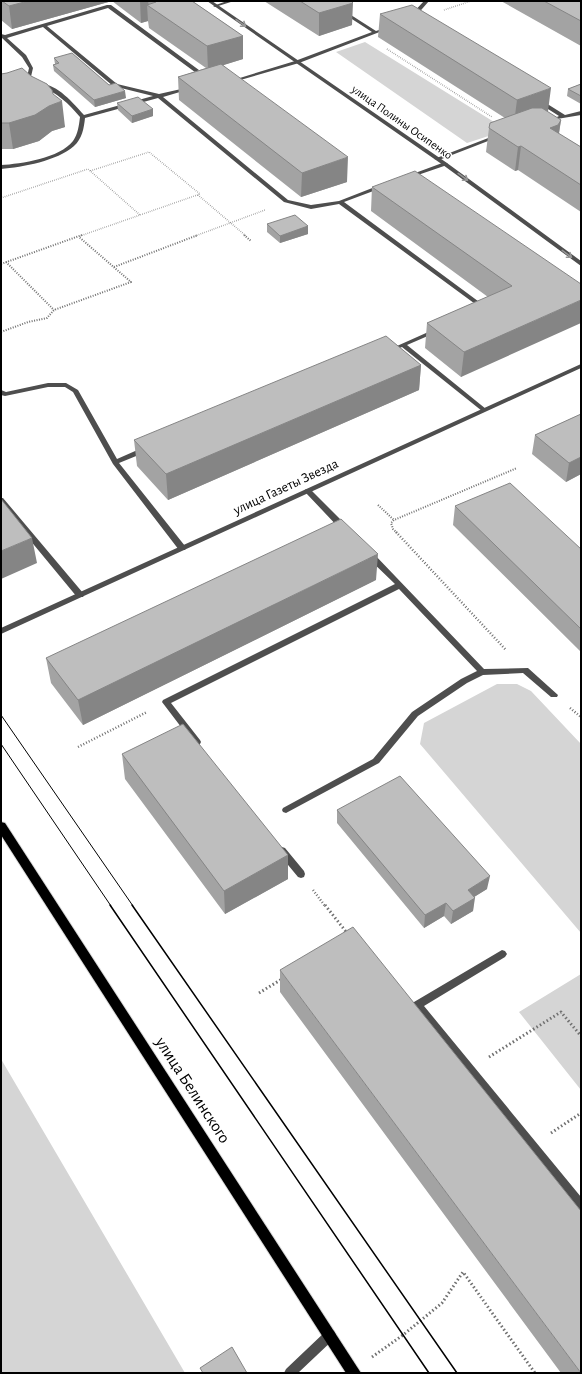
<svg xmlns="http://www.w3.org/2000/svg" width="582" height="1374" viewBox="0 0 582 1374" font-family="'Alegreya Sans',sans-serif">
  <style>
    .green { fill: #d5d5d5 }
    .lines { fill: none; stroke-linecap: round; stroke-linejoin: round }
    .primary-casing { stroke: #dbdbdb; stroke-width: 2 }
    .path-far3 { stroke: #707070; stroke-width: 1.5; stroke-dasharray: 0.5 1.5; stroke-linecap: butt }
    .path-far2 { stroke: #707070; stroke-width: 2; stroke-dasharray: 1 1.5; stroke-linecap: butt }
    .path-far1 { stroke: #707070; stroke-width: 2.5; stroke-dasharray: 1 2; stroke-linecap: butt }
    .path { stroke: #707070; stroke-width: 3; stroke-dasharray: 1.5 2.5; stroke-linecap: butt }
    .lane { fill: #4e4e4e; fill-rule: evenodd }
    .street { fill: #4e4e4e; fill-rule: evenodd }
    .primary { fill: #000; fill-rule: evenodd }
    .tram-far1 { stroke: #000; stroke-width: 1 }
    .tram { stroke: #000; stroke-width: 1.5 }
    .wall { fill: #a3a3a3 }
    .shaded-wall { fill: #858585 }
    .building { fill: #bebebe; stroke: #858585 }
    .oneway { stroke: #959595 }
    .labels { text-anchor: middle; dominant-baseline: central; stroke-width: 3; stroke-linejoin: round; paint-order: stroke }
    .far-street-label { font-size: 12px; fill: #000; stroke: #fff }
    .street-label { font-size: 14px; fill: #000; stroke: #fff }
    .near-street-label { font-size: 17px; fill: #000; stroke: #fff }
  </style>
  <rect width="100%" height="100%" fill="#fff"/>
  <path class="green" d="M365,42L507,130L467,143L336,52Z
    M497,684H517L531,691L581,744V933L420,744L424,723Z
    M581,974V1090L519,1012Z
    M1,1059L185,1373H1Z"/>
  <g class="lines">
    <g class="primary-casing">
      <path id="primary" d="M1,822L5,823L361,1373H346L1,835Z"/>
    </g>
    <path class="path-far3" d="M444,10L471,1
      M387,49L492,117
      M198,195L246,236
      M1,198L88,169L140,215
      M80,236L200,194L149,152L90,171
      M195,236L265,210"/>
    <path class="path-far2" d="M244,235L251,241
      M6,262L54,310
      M1,264L82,235
      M114,267L198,235
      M1,332L28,322L47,318L54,310L131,282L79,237
      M378,505L394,520
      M397,533L393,529L391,523L394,520L517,468"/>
    <path class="path-far1" d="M396,532L506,650
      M570,708L581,717
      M78,747L147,712
      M313,890L325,906"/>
    <path class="path" d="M325,905L347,933
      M259,993L282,979
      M489,1057L561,1012L581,1036
      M551,1133L581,1113
      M372,1357L403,1335L442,1303L463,1272L535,1373"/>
    <path class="lane" d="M227,1H234L215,7L213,6Z
      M324,1H329L376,31L388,27L390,28L299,63L230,83V81L295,61L372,32Z
      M424,1H429L415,17H411V15Z
      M107,5H111L207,76V78H203L108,8L47,26L117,84L159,94L190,87V89L163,97L288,200L311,205L339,201L380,185H384V187L344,202L486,307V309H482L339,204L311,209L284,202L158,98L85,118C84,128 82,139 74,146C57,161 23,167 1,169V165C21,164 60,158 73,141C78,134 79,125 80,117C69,104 57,92 39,86V84C57,83 73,103 84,115L153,96L113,86L43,27L7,38L26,55L33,68L30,81L26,82L29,68L22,57L1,37V34L5,35Z
      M537,100H541L565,115L581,111V115L557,119V117L559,116L537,102Z
      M496,135L501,136L439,160L434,159Z
      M445,162L448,164L447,165L412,177L407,176Z
      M435,329L438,331L437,332L407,345L486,409V411H482L402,347L391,352L388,350Z
      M48,383H66L78,390L117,459L142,448H146V452L119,463L185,546L186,548L185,550H179L113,464L73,392L65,387H48L5,396L1,395V390L6,392Z
      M306,489H310L347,526L348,528L347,530H341L306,493L304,491Z
      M1,498H3L83,593L84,595L83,597H77L1,505Z
      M370,552L373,553L484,669L528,668L558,695L557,697H551L523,673L483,675L467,683L418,716L379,763L286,813L283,812L282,810L283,808L373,759L412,712L461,679L477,671L399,589L171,703L200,740L201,742L200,744H194L162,702L163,700L395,584L367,557L366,555Z
      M282,847L285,848L304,871L305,874L304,877L301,878L298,877L279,854L278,851L279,848Z
      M502,950L505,951L507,954L505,957L424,1006L581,1197V1210L577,1209L412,1005L414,1002Z
      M330,1329L334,1331L336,1335L334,1339L298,1373H284L286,1369L326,1331Z"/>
    <path class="street" d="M207,1H212L447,163L581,261V266L443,165Z
      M581,364V368L1,634V628Z"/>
    <use href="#primary" class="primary"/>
    <path class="tram-far1" d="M1,715L133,906
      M1,744L111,906"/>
    <path class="tram" d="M110,905L429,1373
      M132,905L457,1373"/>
  </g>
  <path class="wall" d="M1,1H112L12,29L1,20Z
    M112,1H192L243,36V59L223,65L347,182L301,197L179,100L178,77L206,68L149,28L148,21L141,23Z
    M264,1H351L352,25L319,36Z
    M501,1H581V46Z
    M380,14L548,111L547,112L561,120L559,134L581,147V212L518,170L515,171L486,152L489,128L505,118L378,37Z
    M54,58L109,85L126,98L95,107L54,71L53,65L55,64Z
    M1,74L31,76L53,94L65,127L52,131L39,141L13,149H1Z
    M581,84V104L567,96L568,89Z
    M117,103L153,109V116L132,123L118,110Z
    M372,187L581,284L461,377L425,348L427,323L488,297L371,211Z
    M267,224L308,226V234L280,243L267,232Z
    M421,365L419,390L168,500L137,466L134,440Z
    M581,414V474L566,482L532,454L535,435Z
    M455,506L581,549V652L453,525Z
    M376,580L83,725L51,683L46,658Z
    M122,754L288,855V879L225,914L125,779Z
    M337,810L487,889L474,897L473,911L451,924L444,916L424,928L337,823Z
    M280,970L581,1373H561L280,992Z"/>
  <path class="shaded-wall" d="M28,1H112L12,29L9,6Z
    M140,1H148L149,6L147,5L148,21L141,23Z
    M353,3L352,25L319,36V13Z
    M243,36V59L208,70L207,46Z
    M551,88L548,111L514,123L517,100Z
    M125,91L126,98L95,107L94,100Z
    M62,101L65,127L52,131L39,141L13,149L9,123L49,106Z
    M153,109V116L132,123V116Z
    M561,120L557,144L550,128Z
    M521,146L518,170L515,171L518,147Z
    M348,157L347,182L301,197L302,173Z
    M308,226V234L280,243V236Z
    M581,300V323L461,377L464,352Z
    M421,365L419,390L168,500L166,474Z
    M581,457V474L566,482L569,463Z
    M32,538L37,563L1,579V551Z
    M378,554L376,580L83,725L78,700Z
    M288,855V879L225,914L224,891Z
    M490,876L487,889L466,902L468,890Z
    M475,898L473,911L451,924L453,911Z
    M446,903L444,916L424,928L425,915Z"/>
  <path class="building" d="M2,1H28L9,6Z
    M153,1H192L243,36L207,46L147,5L156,2Z
    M300,1H351L353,3L319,13Z
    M544,1H581V21Z
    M412,5L551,88L517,100L380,14Z
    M72,53L109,85L116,83L125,91L94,100L53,65L59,63L54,58Z
    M221,64L348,157L302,173L178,77Z
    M22,68L31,76L47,84L52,90L53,94L62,101L49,106L35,115L9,123H1V74L7,73Z
    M581,84V96L568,89Z
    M138,97L153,109L132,116L117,103Z
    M532,108H542L561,120L558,125L550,128L581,147V185L521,146L518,147L489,128L490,123Z
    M415,171L581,284V300L464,352L427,323L512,286L372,187Z
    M295,215L308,226L280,236L267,224Z
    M386,336L421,365L166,474L134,440Z
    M581,414V457L569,463L535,435Z
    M510,483L581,549V629L455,506Z
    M1,499L32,538L1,551Z
    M341,519L378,554L78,700L46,658Z
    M183,724L288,855L224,891L122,754Z
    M400,776L490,876L468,890L475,898L453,911L446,903L425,915L337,810Z
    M353,927L581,1211V1373L280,970Z
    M232,1347L247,1373H203L200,1368Z"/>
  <defs><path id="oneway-shaft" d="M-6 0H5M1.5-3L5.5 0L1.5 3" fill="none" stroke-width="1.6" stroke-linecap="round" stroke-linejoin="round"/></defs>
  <g class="oneway">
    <use href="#oneway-shaft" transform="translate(241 23) rotate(35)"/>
    <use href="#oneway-shaft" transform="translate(463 177) rotate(36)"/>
    <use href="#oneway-shaft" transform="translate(567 254) rotate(37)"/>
  </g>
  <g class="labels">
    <g class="far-street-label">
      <text transform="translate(402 122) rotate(35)">улица Полины Осипенко</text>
    </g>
    <g class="street-label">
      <text transform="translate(286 487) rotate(-25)">улица Газеты Звезда</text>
    </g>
    <g class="near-street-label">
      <text transform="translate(193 1090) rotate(57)">улица Белинского</text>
    </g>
  </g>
  <rect width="582" height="1374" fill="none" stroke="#000000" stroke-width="4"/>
</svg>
